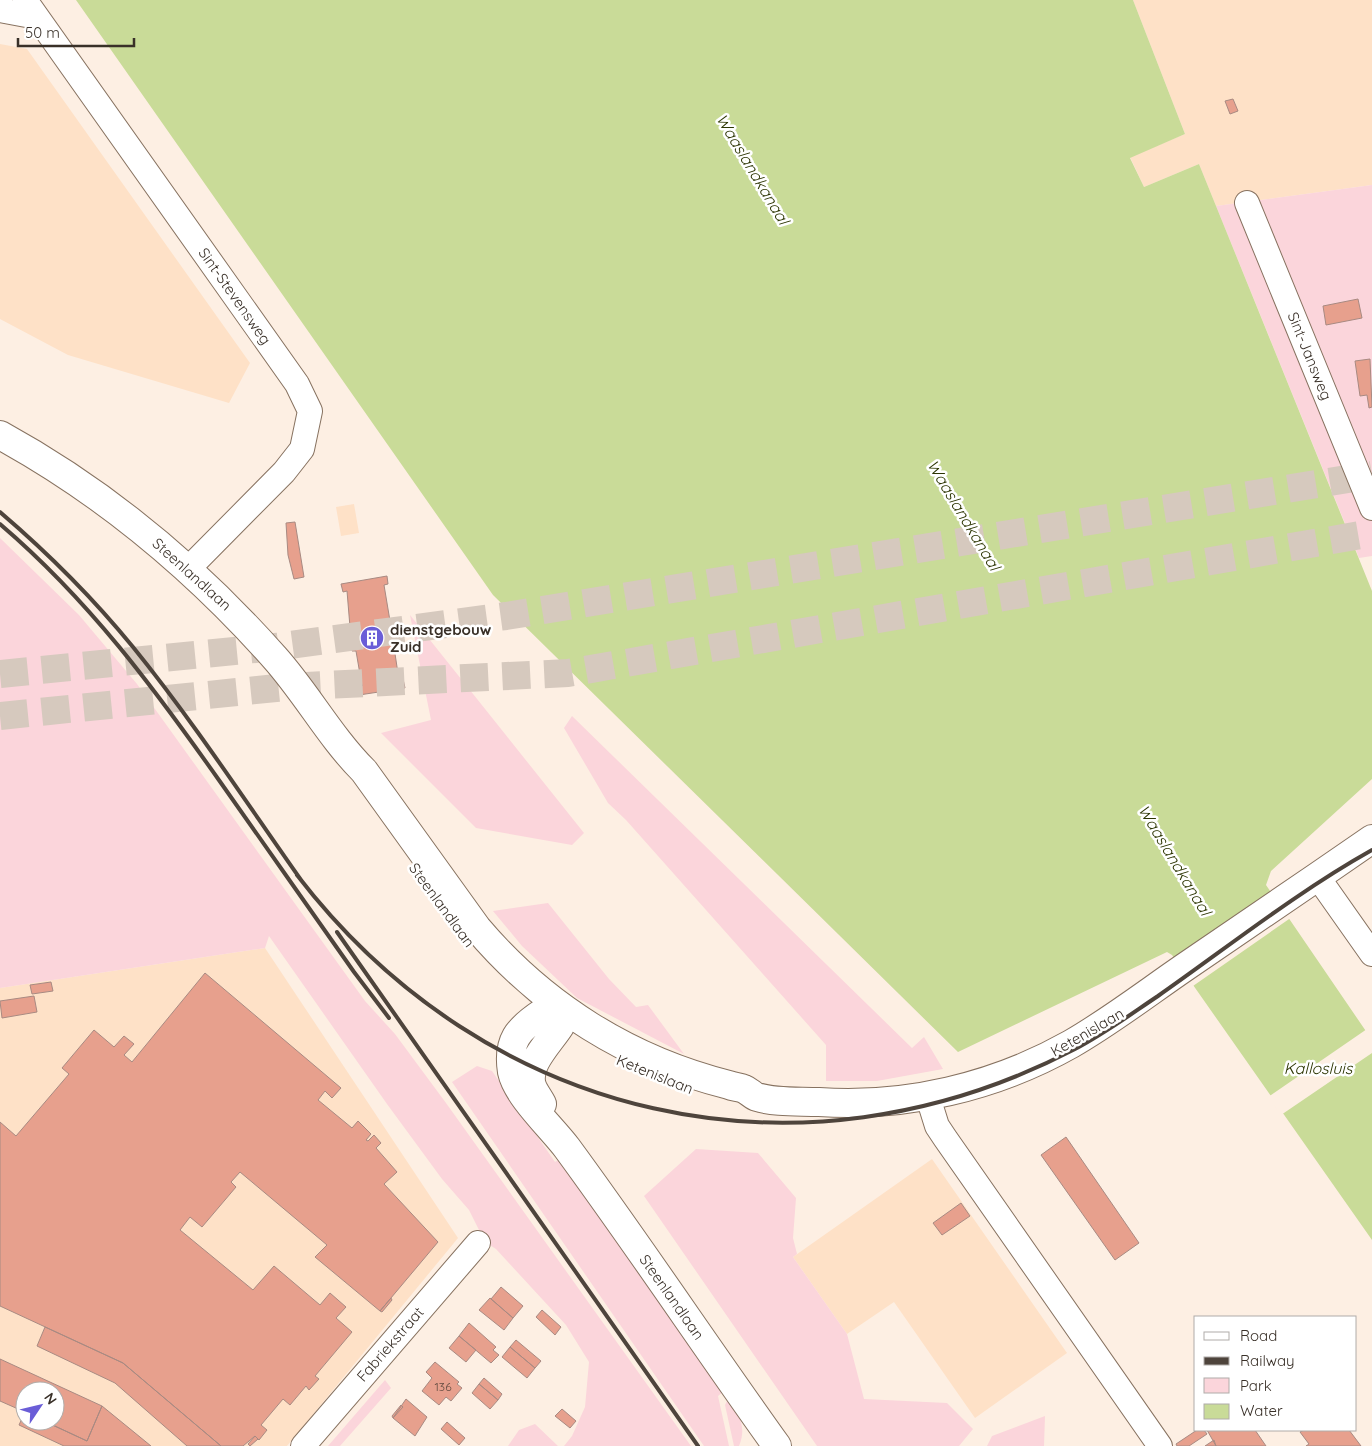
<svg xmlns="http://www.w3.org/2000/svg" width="1372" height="1446" viewBox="0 0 1372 1446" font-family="Quicksand,sans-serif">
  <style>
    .built { fill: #fee1c7; fill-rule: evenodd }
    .green { fill: #fbd5db }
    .water { fill: #c9db98 }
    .pier { fill: #fdefe3 }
    .building { fill: #e7a08d; stroke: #a88a82 }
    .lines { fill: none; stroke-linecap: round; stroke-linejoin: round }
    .highway-tunnel { stroke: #d6c9be; stroke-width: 28; stroke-dasharray: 28 14; stroke-linecap: butt }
    .minor-casing { stroke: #877260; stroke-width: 26 }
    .major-casing { stroke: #877260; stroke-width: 30 }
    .minor { stroke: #fff; stroke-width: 24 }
    .major { stroke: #fff; stroke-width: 28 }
    .rail { stroke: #4e443c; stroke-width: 4 }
    .labels { text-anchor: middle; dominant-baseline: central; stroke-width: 5; stroke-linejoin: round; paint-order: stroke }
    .number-label { font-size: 12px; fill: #644c41 }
    .street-label { font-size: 15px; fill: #393028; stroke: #fff }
    .poi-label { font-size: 15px; font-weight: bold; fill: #393028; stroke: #fff; text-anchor: start }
    .water-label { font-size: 16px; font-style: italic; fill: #2b3401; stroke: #fff }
  </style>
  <rect width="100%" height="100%" fill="#fdefe3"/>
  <path class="built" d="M1133,0H1372V185L1216,206L1199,164L1144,187L1130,157L1185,134Z
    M0,44L27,49L250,363L229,403L68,355L0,319Z
    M354,504L359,533L341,536L336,507Z
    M265,948L458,1238L287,1446H0V988ZM25,1391H55V1421H25Z
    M932,1159L1067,1353L975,1418L894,1302L847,1334L793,1257Z"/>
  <path class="green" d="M1372,185V556L1359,558L1216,206Z
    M0,538L79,615L137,684L365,1001L395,1034L446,1103L691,1446H564L572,1436L585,1407L589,1362L566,1325L496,1249L485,1242L469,1210L442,1179L387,1104L269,936L265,948L0,988Z
    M410,615L584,833L572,845L476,828L381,733L431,720Z
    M572,716L912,1048L924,1037L943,1069L877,1081H826V1045L626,820L608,803L564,728Z
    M548,903L609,979L636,1007L648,1005L684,1054L577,998L522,946L493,911Z
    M477,1066L492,1071L555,1162L560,1159L724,1391L718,1396L729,1446H704L452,1082Z
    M696,1149L758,1153L796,1198L793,1238L797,1254L793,1257L847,1334L864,1399L947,1403L973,1429L959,1446H817L644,1196Z
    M385,1380L391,1388L340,1446H328Z
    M729,1397C739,1414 747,1427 739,1446H734L725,1405Z
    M1045,1416L1044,1446H987L992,1436Z
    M535,1424L558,1446H508L519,1430Z"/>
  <path class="water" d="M76,0H1133L1185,134L1130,158L1144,187L1199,164L1372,591V779L1271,871L1266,885L1372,1040V1240L1172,955L1167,952L958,1052L493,595Z"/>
  <path class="pier" d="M1274,891L1292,917L1193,986L1181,969Z
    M1367,1029L1372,1036V1053L1281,1115L1268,1097Z"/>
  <path class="building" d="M1233,99L1238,111L1230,114L1225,101Z
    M1358,299L1362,318L1326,325L1323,306Z
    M1370,359L1372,407L1369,408L1367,395L1360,396L1355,361Z
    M295,522L304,577L294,579L288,555L286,523Z
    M387,576L388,584L384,585L390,621L399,680L403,679L405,688L359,695L358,687L362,686L356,651H352L347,591L343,592L341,584Z
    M205,973L341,1088L332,1098L325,1091L318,1100L352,1128L358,1121L371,1134L366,1140L368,1141L374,1135L381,1143L376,1148L397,1172L384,1184L438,1242L380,1311L315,1257L327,1245L240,1172L231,1182L236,1187L202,1227L190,1217L180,1230L253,1290L274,1266L320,1305L330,1293L346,1307L336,1318L352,1332L315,1376L319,1379L309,1390L306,1386L290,1405L283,1399L261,1425L267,1430L259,1440L255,1436L243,1446H221L123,1363L0,1306V1122L16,1136L69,1074L62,1068L94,1030L114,1047L124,1036L134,1044L124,1055L132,1062Z
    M51,982L53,991L32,994L30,985Z
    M34,996L37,1012L2,1018L0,1001Z
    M1066,1137L1139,1243L1115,1260L1041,1155Z
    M961,1203L970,1216L942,1235L933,1223Z
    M501,1287L523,1306L513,1318L491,1299Z
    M391,1298L392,1300L382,1312L380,1311Z
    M490,1298L513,1318L504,1330L479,1310Z
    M542,1310L561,1327L555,1335L536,1317Z
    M469,1323L496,1347L493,1350L499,1355L491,1363L459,1336Z
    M45,1327L123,1363L221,1446H187L115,1383L37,1346Z
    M459,1336L476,1350L466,1362L449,1348Z
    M516,1340L541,1361L535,1368L510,1347Z
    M510,1347L535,1368L527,1378L502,1357Z
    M0,1359L102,1406L87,1441L44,1421H55V1391H25V1412L0,1401Z
    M435,1362L459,1382L457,1384L462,1388L451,1401L446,1397L439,1405L422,1391L432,1378L426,1372Z
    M484,1378L502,1394L498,1400L479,1384Z
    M479,1384L498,1400L490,1409L472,1393Z
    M406,1399L427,1417L415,1436L393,1418Z
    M401,1405L403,1407L393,1418L392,1416Z
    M102,1406L151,1446H64L19,1425L25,1412V1421H44L87,1441Z
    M562,1409L576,1421L570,1428L555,1416Z
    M447,1422L465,1438L459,1445L441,1429Z
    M1197,1430H1204L1207,1434L1189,1446H1177L1176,1444Z
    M1207,1430H1255L1266,1446H1216Z
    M1304,1430H1349L1361,1446H1306L1309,1444L1300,1432Z
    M255,1436L258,1439L250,1446L248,1444Z
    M1214,1440L1216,1446H1205Z"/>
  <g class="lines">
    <path class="highway-tunnel" d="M0,674L275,647L506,616L1372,475
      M0,716L286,687L568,673L1372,533"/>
    <g class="minor-casing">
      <path id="minor" d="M25,0L297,384L310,411L302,449L284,472L188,569
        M0,10L37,17
        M1247,203L1372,508
        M1317,876L1372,954
        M928,1097L937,1126L945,1138L1160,1446
        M303,1446L478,1243"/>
    </g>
    <g class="major-casing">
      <path id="major" d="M0,435C104,492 196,569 275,658C307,694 330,737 364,771L477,928C543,1006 629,1060 729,1085C734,1087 740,1087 744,1089C749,1091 753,1096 757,1097C776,1103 800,1101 819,1102C905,1108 995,1087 1071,1044C1111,1021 1147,993 1185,967C1248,924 1310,882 1372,839
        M542,1013C518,1029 507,1041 512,1072C517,1096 552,1128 567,1148C639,1246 706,1347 777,1446
        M542,1104C539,1098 534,1092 532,1086C525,1065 550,1042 560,1026"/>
    </g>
    <use href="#minor" class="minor"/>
    <use href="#major" class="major"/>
    <path class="rail" d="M0,512C48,553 93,598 133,647C193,721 246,802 301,880
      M0,524C89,600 154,688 221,783C265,846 310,909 354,972L389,1018
      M297,875C486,1121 799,1193 1075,1049C1104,1034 1131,1014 1158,996C1228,947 1297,892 1372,850
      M337,932L698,1446"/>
  </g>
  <defs>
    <g id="building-disc" transform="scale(1.25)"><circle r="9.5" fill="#6a5dd7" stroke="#fff"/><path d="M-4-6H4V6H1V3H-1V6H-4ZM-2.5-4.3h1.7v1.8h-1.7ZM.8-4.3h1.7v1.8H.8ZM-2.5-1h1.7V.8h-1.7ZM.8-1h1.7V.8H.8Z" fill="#fff"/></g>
  </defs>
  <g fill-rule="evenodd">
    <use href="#building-disc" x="372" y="638"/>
  </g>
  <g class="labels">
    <g class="number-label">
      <text x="443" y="1386">136</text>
    </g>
    <g class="street-label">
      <text transform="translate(235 296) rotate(55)">Sint-Stevensweg</text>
      <text transform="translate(1310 356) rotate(68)">Sint-Jansweg</text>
      <text transform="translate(192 574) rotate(42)">Steenlandlaan</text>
      <text transform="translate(442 905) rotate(54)">Steenlandlaan</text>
      <text transform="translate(1087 1032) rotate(-30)">Ketenislaan</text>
      <text transform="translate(655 1074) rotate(22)">Ketenislaan</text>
      <text transform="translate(672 1297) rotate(55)">Steenlandlaan</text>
      <text transform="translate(390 1344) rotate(-49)">Fabriekstraat</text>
    </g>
    <g class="poi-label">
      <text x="390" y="629">dienstgebouw<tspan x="390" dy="17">Zuid</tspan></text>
    </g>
    <g class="water-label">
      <text transform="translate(753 169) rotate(59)">Waaslandkanaal</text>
      <text transform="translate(964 515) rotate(59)">Waaslandkanaal</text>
      <text transform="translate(1175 860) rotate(59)">Waaslandkanaal</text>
      <text x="1318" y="1068">Kallosluis</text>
    </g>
  </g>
  <rect x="1194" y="1316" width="162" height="115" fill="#ffffff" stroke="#b0aca9"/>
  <rect x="1204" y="1332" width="25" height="8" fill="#ffffff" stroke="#b0aca9"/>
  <text x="1240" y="1341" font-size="15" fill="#393028">Road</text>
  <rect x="1204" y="1357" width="25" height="8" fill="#4e443c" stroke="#b0aca9"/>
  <text x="1240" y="1366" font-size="15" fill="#393028">Railway</text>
  <rect x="1204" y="1378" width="25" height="15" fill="#fbd5db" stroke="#b0aca9"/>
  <text x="1240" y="1391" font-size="15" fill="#393028">Park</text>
  <rect x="1204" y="1404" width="25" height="15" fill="#c9db98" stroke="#b0aca9"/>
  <text x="1240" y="1416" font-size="15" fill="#393028">Water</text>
  <g transform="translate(40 1406) rotate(55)"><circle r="24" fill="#ffffff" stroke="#b0aca9"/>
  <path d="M0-4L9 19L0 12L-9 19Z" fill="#6a5dd7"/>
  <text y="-8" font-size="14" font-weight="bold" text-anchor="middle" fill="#393028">N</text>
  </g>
  <path d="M18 38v8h116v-8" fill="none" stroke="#393028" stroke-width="2.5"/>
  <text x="25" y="38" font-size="15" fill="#393028" stroke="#ffffff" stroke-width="4" paint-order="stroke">50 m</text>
</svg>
